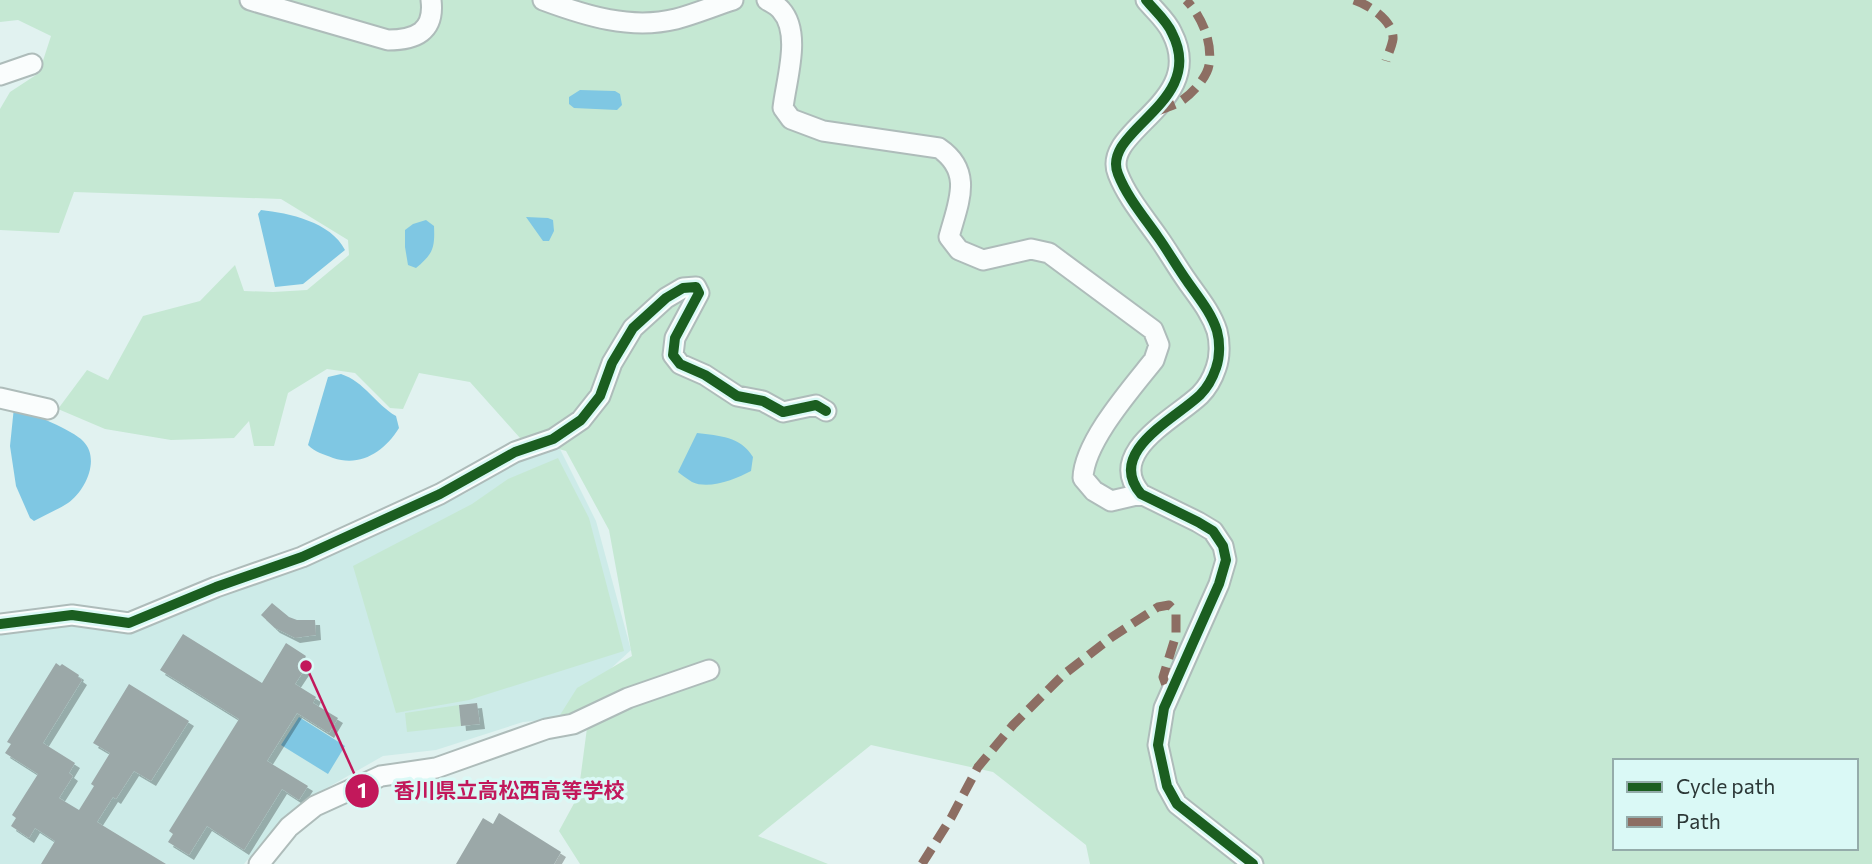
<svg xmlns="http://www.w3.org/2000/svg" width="1872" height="864" viewBox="0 0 1872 864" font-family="Commissioner,'Noto Sans JP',sans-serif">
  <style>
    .built { fill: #cdebe8 }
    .green { fill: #c5e8d3; fill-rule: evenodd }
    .water { fill: #7fc7e3 }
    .building { fill: #9ba8a8; filter: url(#shadow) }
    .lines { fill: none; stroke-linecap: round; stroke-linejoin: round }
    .minor-casing { stroke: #aebcba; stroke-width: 23 }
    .minor { stroke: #fafdfd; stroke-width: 19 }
    .quiet { stroke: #8d6e63; stroke-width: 9; stroke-dasharray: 18 9; stroke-linecap: butt }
    .cycleway-casing { stroke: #daf9f6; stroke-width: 15 }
    .cycleway { stroke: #1b5e20; stroke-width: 10 }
    .leader { fill: none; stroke: #c2185b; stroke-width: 2.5 }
    .callout-dot { fill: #c2185b; stroke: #daf9f6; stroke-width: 2.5 }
    .mark-label { font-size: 21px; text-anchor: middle; font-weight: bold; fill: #fff }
    .callout-label { font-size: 21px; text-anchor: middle; font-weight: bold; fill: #c2185b; stroke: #daf9f6; stroke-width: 7; stroke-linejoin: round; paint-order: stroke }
  </style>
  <defs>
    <filter id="shadow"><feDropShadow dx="5" dy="5" stdDeviation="0" flood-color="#0004"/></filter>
  </defs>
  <rect width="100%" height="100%" fill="#e1f2f0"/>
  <path class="built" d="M558,445L596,521L631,650L556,719L523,722L436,750L383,756L304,801L282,819L244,864H0V631L43,623L118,631L244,584L267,581L466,493L505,468Z"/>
  <path class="green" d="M0,0H1872V864H1090L1086,845L993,772L871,745L758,836L828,864H580L559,831L578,796L587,728L560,715L577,688L632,656L609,530L566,451L520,438L470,382L419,373L403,409L390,408L355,373L327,369L288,393L274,446H254L249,421L234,438L171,440L105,429L58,409L87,370L108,380L143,316L200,301L235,265L244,291L273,292L307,290L349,255L348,240L281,199L74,192L59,233L0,230V109L10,92L39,73L51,36L18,20L0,22ZM1615,761H1856V848H1615Z
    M558,458L589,518L624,651L469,700L396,713L353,566L472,504L508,479Z
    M459,705L461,726L407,732L405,713Z"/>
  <path class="water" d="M580,90L615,91L620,94L622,105L617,110L574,108L569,104V97Z
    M261,210C289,213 331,222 345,250L303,284L275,287L258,214Z
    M526,217L548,218L553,220L554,231L549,241H543Z
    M426,220L434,226C435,248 433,254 416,268L408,265L405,247V230L413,224Z
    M341,374C365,382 375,404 396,416L399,428C384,452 361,467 333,458C323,454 315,452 308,445L328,377Z
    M14,407C30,413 73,430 83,441C101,459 85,491 68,503C57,510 45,515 34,521L30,518L16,486L10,446Z
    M697,433C720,436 740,436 753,457L751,471C736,479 709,490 692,482C687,479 682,475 678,472Z
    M299,717L345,746L328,774L281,745Z"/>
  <path class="building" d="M272,603L289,617L297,620H315L316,635L295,638L275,628L261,615Z
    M183,634L262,683L286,643L306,656L300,666L305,669L295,684L316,697L313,703L338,718L329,733L297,713L267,761L308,786L299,800L282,789L244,850L207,826L189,855L168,842L173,834L169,831L239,719L160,670Z
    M56,663L60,666L62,664L79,675L78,677L82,680L43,743L75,763L69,773L73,776L59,798L79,810L94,786L91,784L110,753L93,743L129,684L189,721L151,781L134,771L116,799L113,797L97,822L166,864H41L55,841L35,828L29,838L11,826L16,818L12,815L38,774L5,753L11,744L7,742Z
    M477,703L480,724L461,726L459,705Z
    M499,813L561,852L554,864H456L483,818L493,824Z"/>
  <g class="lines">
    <g class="minor-casing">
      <path id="minor" d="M250,0L388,40C415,40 435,32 431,0
        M543,0C586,16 631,30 676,19C695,14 714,6 733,0
        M767,0C772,3 778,6 781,10C802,33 786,80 783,108L791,119L823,131L939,148C974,172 958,203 949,237L959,250L983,260L1031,249L1049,253L1153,330L1159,345L1154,360C1131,389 1084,442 1083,478L1094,491L1111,501L1141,494
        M1146,0C1154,10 1167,21 1172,33C1208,103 1100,130 1118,174C1127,197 1144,217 1158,237C1168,251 1177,267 1187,281C1198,297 1211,312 1217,331C1220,342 1220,357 1216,368C1213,377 1207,388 1200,395C1175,419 1105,452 1141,494L1198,522L1213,531L1223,546L1226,560L1219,584L1164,708L1158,745L1167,786L1177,804L1253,864
        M0,75L32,64
        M0,398L48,409
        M0,624L72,615L129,623L216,587L302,557L440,494L515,452L553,439L581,420L600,396L612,363L633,328L666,298L683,288L696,287L699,293L675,338L673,355L680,364L705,375L737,396L763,401L783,412L816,405L826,411
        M259,864L289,827L315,806L381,776L436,768L546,729L573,724L628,698L709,670"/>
    </g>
    <use href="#minor" class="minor"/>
    <path class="quiet" d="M1354,0C1369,5 1394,21 1393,39C1392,46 1388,54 1386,61
      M1158,111C1164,108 1172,106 1178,103C1190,96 1207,78 1209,65C1213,42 1201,15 1186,0
      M922,864L951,818L978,767L1013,725L1063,675L1112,637L1158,607L1169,605L1176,612V635L1163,677L1166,685L1172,689"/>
    <g class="cycleway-casing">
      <path id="cycleway" d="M1146,0C1154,10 1167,21 1172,33C1208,103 1100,130 1118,174C1127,197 1144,217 1158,237C1168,251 1177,267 1187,281C1198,297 1211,312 1217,331C1220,342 1220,357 1216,368C1213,377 1207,388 1200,395C1175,419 1105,452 1141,494L1198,522L1213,531L1223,546L1226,560L1219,584L1164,708L1158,745L1167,786L1177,804L1253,864
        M0,624L72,615L129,623L216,587L302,557L440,494L515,452L553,439L581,420L600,396L612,363L633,328L666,298L683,288L696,287L699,293L675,338L673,355L680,364L705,375L737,396L763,401L783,412L816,405L826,411"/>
    </g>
    <use href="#cycleway" class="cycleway"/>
  </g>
  <path class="leader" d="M306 666L362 791"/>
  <g class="callout-dot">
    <circle cx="306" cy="666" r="7"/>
    <circle cx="362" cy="791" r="18"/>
  </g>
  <g class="mark-label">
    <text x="362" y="798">1</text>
  </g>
  <g class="callout-label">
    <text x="509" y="798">香川県立高松西高等学校</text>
  </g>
  <rect x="1613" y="759" width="245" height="91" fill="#daf9f6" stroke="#94acaa" stroke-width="2"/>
  <rect x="1627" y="782" width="35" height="10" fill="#1b5e20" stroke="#94acaa" stroke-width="2"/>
  <text x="1676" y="794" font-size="21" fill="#2c3837">Cycle path</text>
  <rect x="1627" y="817" width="35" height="10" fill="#8d6e63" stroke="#94acaa" stroke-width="2"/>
  <text x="1676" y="829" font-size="21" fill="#2c3837">Path</text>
</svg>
